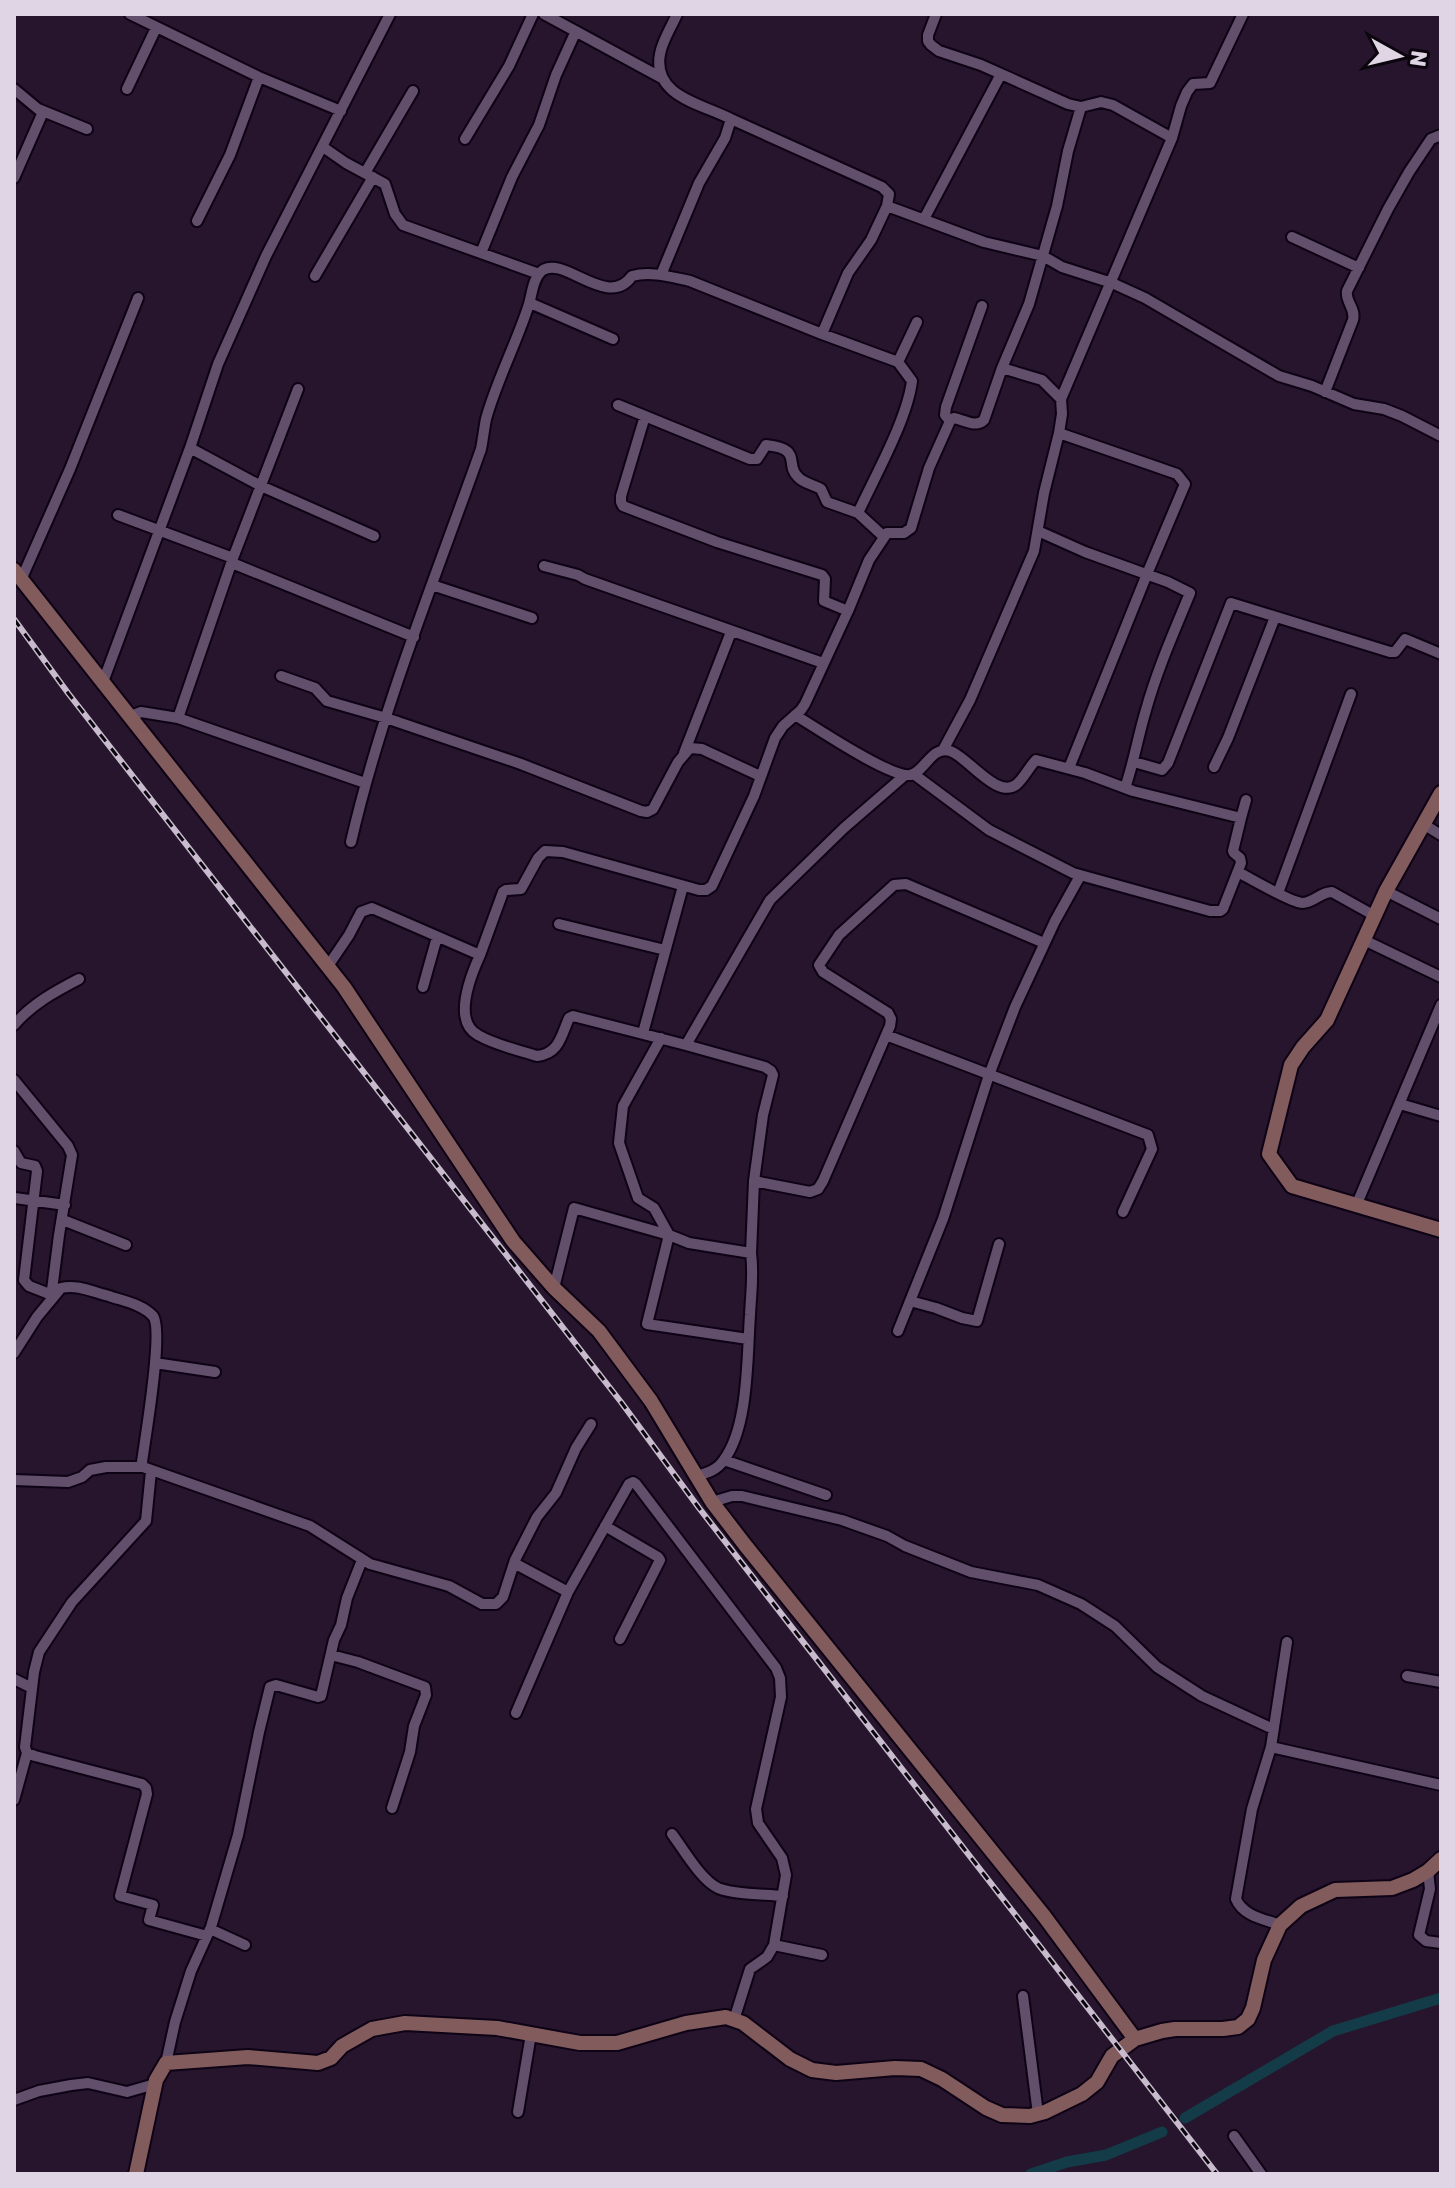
<svg xmlns="http://www.w3.org/2000/svg" width="1455" height="2188" viewBox="0 0 1455 2188" font-family="Rubik,sans-serif">
  <style>
    .lines { fill: none; stroke-linecap: round; stroke-linejoin: round }
    .canal { stroke: #133c48; stroke-width: 11 }
    .street-casing { stroke: #0e0215; stroke-width: 14 }
    .secondary-casing { stroke: #0e0215; stroke-width: 18 }
    .street { stroke: #624f6b; stroke-width: 10 }
    .secondary { stroke: #825b5d; stroke-width: 14 }
    .rail-casing { stroke: #c7bbcd; stroke-width: 6 }
    .rail { stroke: #0b050e; stroke-width: 3; stroke-dasharray: 9; stroke-linecap: butt }
  </style>
  <rect width="100%" height="100%" fill="#26152d"/>
  <g class="lines">
    <path class="canal" d="M1185,2118L1333,2031L1441,1998
      M1031,2174L1067,2162L1106,2155L1162,2132"/>
    <g class="street-casing">
      <path id="street" d="M130,14L259,77L341,111
        M544,14L660,77
        M936,14L928,35V41L931,45L939,51L981,65L1068,104L1081,107L1101,102L1113,105L1172,138L1181,106L1187,92L1193,84L1210,83L1243,14
        M14,89L38,109L87,129
        M127,89L156,28
        M731,119L882,187L889,194L887,206
        M465,139L509,66L533,14
        M323,147L346,163L385,184L395,214L403,225L539,274
        M365,173L413,91
        M14,178L43,112
        M924,219L1001,74
        M197,221L230,155L259,77
        M1292,237L1359,268
        M481,253L512,177L539,125L556,75L576,31
        M661,275L699,183L725,138L731,119C703,104 652,97 660,54C662,41 672,26 677,14
        M315,276L373,177
        M530,303L613,339
        M822,334L898,362L912,381C907,420 875,476 858,513
        M898,362L917,322
        M1325,392L1353,320C1356,308 1345,302 1347,291L1388,209L1409,172L1431,139L1441,135
        M1061,399L1172,138
        M618,405L750,459H757L766,445C804,449 784,464 798,477C803,483 814,485 821,489L827,502L858,513L883,536
        M645,416L621,496V502L623,506L717,542L822,575L825,579L824,601L848,611
        M950,421L945,415L946,407L982,306
        M1059,433L1177,474L1185,484L1147,574L1069,768
        M190,448L261,486L374,536
        M118,515L233,558
        M1038,531L1085,552L1168,582L1190,593C1174,632 1157,670 1146,710C1138,736 1134,762 1125,788
        M232,563L414,637
        M544,566L578,575L585,579L823,663
        M21,580L70,469L138,298
        M432,585L532,618
        M281,676L315,688L327,701L386,718L521,764L641,811L647,812L653,809L678,762L690,748L702,749L760,776
        M103,682L190,448L218,364L266,256L390,14
        M795,715C815,727 890,778 910,775C924,773 932,745 950,751C967,756 998,801 1017,784C1024,778 1029,767 1036,760L1085,773L1133,791L1241,818L1246,800
        M131,716L141,712L178,718L365,783
        M178,718L233,558L298,389
        M943,750L970,700L1034,551L1044,493L1059,433L1062,414L1061,399L1042,380L1002,368
        M684,753L731,632
        M1134,762L1162,770L1168,763L1231,603L1390,652H1395L1405,639L1441,654
        M1214,767L1228,738L1275,617
        M915,775L989,830L1073,873L1210,911H1220L1223,909L1241,863L1240,858L1234,853L1233,851L1241,818
        M1423,824L1441,835
        M351,842C382,708 435,579 481,449C483,439 484,429 486,419C496,382 517,342 529,304C532,294 533,277 543,270C565,256 608,310 632,276C651,271 671,277 690,281L822,334L848,273L871,240L887,206L984,242L1043,256L1062,267L1112,283L1145,298L1279,376L1312,386L1354,404L1384,409L1402,416L1441,436
        M1238,872C1251,879 1290,902 1302,903C1314,903 1320,892 1332,892L1375,916
        M1386,891L1441,919
        M1278,893L1351,694
        M559,924L665,950
        M1364,940L1441,977
        M480,955C471,975 452,1021 478,1035C495,1045 518,1050 537,1056C559,1054 561,1036 569,1018L573,1016L686,1045L770,900L844,828L904,776
        M328,966L349,935L361,912L372,908L480,955L503,892L506,890L521,889L538,858L545,851L563,852L699,890H706L712,886L754,796L775,738L783,726L801,710L805,704L848,611L869,560L887,533H904L911,528L929,468L950,421L954,418C964,420 976,428 984,420L1002,368L1029,304L1057,206L1068,151L1081,107
        M423,987L437,937
        M14,1025C32,1004 54,992 79,979
        M643,1033L683,886
        M886,1035L1148,1135L1152,1149L1123,1212
        M661,1038L623,1106L619,1143L638,1198L654,1208L669,1235L647,1324L748,1339
        M14,1080L68,1146L72,1155L59,1235L51,1298
        M1400,1104L1441,1116
        M14,1151L21,1163L35,1166L37,1171L24,1280L29,1286L52,1295
        M754,1181L810,1192L818,1189L823,1181L890,1026L891,1019L888,1013L823,972L819,965L839,935L894,885L906,884L1044,943
        M15,1198L65,1205
        M1356,1206L1441,1005
        M63,1220L126,1245
        M554,1288L574,1208L669,1235L689,1243L751,1253L754,1181L763,1115L773,1075L771,1071L765,1067L686,1045
        M910,1301L936,1308L962,1318L977,1321L999,1244
        M898,1331L943,1219L989,1075L1015,1007L1055,921L1080,876
        M14,1353L37,1317L61,1288C77,1284 93,1292 109,1296C123,1301 142,1304 153,1316C164,1330 145,1439 142,1462L143,1467L310,1526L370,1564L449,1586L482,1604H496L503,1597L515,1560L537,1517L556,1493L576,1448L591,1424
        M155,1363L215,1372
        M724,1460L826,1495
        M151,1471L146,1521L72,1602L39,1652L34,1672L25,1747L27,1753L35,1756L142,1784L146,1788L147,1794L120,1896L153,1905L149,1920L207,1936
        M697,1476C707,1473 717,1470 723,1461C749,1428 747,1356 750,1315C751,1293 754,1275 751,1253
        M14,1480L68,1482L82,1477L90,1470L106,1467H143
        M712,1502L732,1496H742L842,1520L887,1536L905,1546L971,1572L1038,1585L1081,1604L1115,1626L1157,1667L1202,1696L1273,1729
        M605,1526L658,1557L660,1560L620,1639
        M514,1563L568,1592L629,1484L633,1482L636,1484L776,1668L780,1678L781,1697L756,1809L758,1823L782,1858L786,1875L774,1945L767,1957L750,1969L734,2020
        M1287,1642L1271,1747L1441,1785
        M331,1655L358,1662L425,1687L426,1695L414,1726L410,1752L392,1808
        M1407,1676L1441,1682
        M14,1679L32,1688
        M516,1713L568,1592
        M1271,1747L1252,1809L1236,1899C1243,1916 1264,1919 1280,1925
        M14,1800L27,1753
        M672,1834C684,1850 701,1880 718,1888C734,1895 765,1894 783,1896
        M1428,1871L1430,1889L1419,1935L1426,1941L1441,1943
        M210,1929L245,1945
        M774,1945L822,1955
        M1023,1996L1038,2114
        M166,2063L175,2022L191,1971L211,1927L238,1835L259,1732L270,1687L276,1685L318,1697L321,1696L334,1640L341,1625L347,1598L362,1560
        M14,2100L39,2091L71,2085L88,2083L127,2092L155,2084
        M518,2112L531,2034
        M1234,2136L1261,2174"/>
    </g>
    <g class="secondary-casing">
      <path id="secondary" d="M14,570L344,987L513,1241L554,1288L599,1331L651,1401L712,1502L745,1545L1044,1916L1135,2039
        M1441,793L1386,891L1327,1020L1303,1047L1291,1065L1269,1154L1292,1186L1441,1230
        M136,2174L156,2080L166,2063L248,2057L318,2063L331,2058L342,2046L372,2029L405,2023L497,2028L580,2043H617L686,2023L726,2017L743,2023L790,2059L812,2070L836,2073L895,2068L921,2069L942,2079L986,2108L1002,2115L1030,2116L1045,2112L1082,2094L1097,2082L1112,2056L1135,2039L1162,2031L1175,2029H1223L1238,2027L1248,2019L1253,2008L1264,1960L1280,1925L1301,1906L1335,1890L1392,1888L1413,1880L1428,1871L1441,1859"/>
    </g>
    <use href="#street" class="street"/>
    <use href="#secondary" class="secondary"/>
    <g class="rail-casing">
      <path id="rail" d="M14,619L68,693L621,1402L699,1508L1217,2174"/>
    </g>
    <use href="#rail" class="rail"/>
  </g>
  <rect width="1455" height="2188" fill="none" stroke="#e0d5e5" stroke-width="32"/>
  <g transform="translate(1399 56) rotate(98)" stroke="#0b050e" stroke-width="6" paint-order="stroke">
  <path d="M0-6L14 30L0 20L-14 30Z" fill="#e0d5e5"/>
  <text y="-12" font-size="22" font-weight="bold" text-anchor="middle" fill="#e0d5e5">N</text>
  </g>
</svg>
